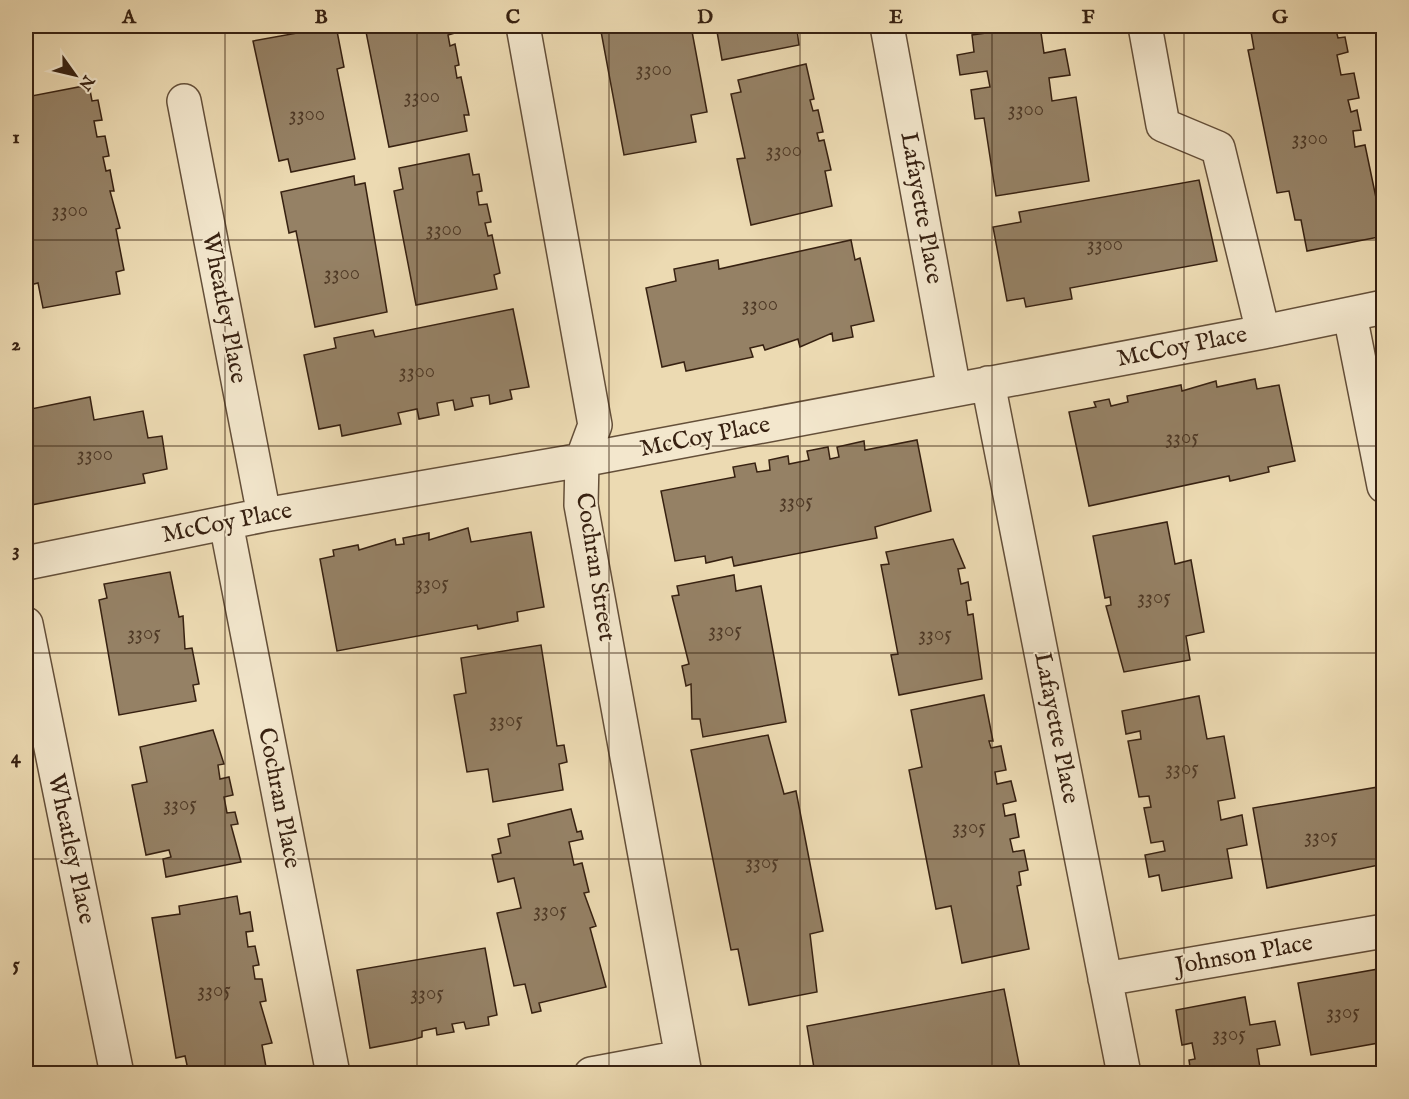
<svg xmlns="http://www.w3.org/2000/svg" width="1409" height="1099" viewBox="0 0 1409 1099" font-family="'IM FELL English',serif">
  <style>
    .building { fill: #958165; stroke: #372111; stroke-width: 1.5 }
    .lines { fill: none; stroke-linecap: round; stroke-linejoin: round }
    .minor-casing { stroke: #644f39; stroke-width: 36 }
    .minor { stroke: #f3e7cd; stroke-width: 33 }
    .grid { fill: none; stroke: #372111; stroke-width: 1.5; stroke-opacity: 0.55 }
    .labels { text-anchor: middle; dominant-baseline: central; stroke-width: 4.5; stroke-linejoin: round; paint-order: stroke }
    .number-label { font-size: 21px; fill: #4e3926 }
    .street-label { font-size: 24px; fill: #372111; stroke: #f3e7cd }
    .neatline { fill: none; stroke: #372111; stroke-width: 2 }
    .grid-label { font-size: 20px; text-anchor: middle; font-weight: bold; fill: #372111 }
  </style>
  <rect width="100%" height="100%" fill="#ecdab2"/>
  <filter id="stains"><feTurbulence type="fractalNoise" baseFrequency=".00333" numOctaves="4"/><feColorMatrix values="0 0 0 0 .2 0 0 0 0 .09 0 0 0 0 .02 0 0 0 .5 -.17"/></filter>
  <radialGradient id="worn" r=".72"><stop offset=".6" stop-color="#630" stop-opacity="0"/><stop offset="1" stop-color="#630" stop-opacity=".3"/></radialGradient>
  <path class="building" d="M336,26L344,67L337,69L355,159L291,172L288,159L279,161L253,41Z
    M372,26H453L455,33L448,35L450,46L455,44L459,65L455,66L457,78L461,77L469,115H464L467,131L389,147L365,27Z
    M600,26H691L707,112L691,115L696,142L624,155Z
    M716,26H804V29L797,30L799,45L722,60Z
    M1036,26H1040L1044,53L1065,49L1070,75L1049,78L1052,101L1076,97L1089,181L996,196L984,118L975,119L971,90L990,87L987,71L960,75L957,55L974,52L972,35Z
    M1250,26H1335L1338,38L1345,37L1348,52L1337,55L1341,75L1354,73L1359,98L1348,100L1351,112L1357,110L1361,130L1353,131L1355,147L1365,145L1384,236L1307,251L1301,220H1295L1289,191L1277,193L1248,50L1254,49Z
    M806,64L814,99L810,100L813,111L818,110L823,132L817,133L819,141L824,140L831,170L825,171L832,206L751,225L737,159L745,158L731,94L741,92L738,80Z
    M89,85L92,101L98,100L102,120L94,121L97,137L105,136L109,156L103,157L106,171L110,170L114,191H110L120,228L116,229L124,270L116,272L120,294L43,308L38,283L26,286V97Z
    M469,154L473,175L479,174L482,191L477,192L479,205L487,204L491,222L485,223L488,236L492,235L500,273L494,275L497,289L416,305L394,191L403,189L399,168Z
    M354,176L355,185L365,183L387,312L315,327L296,231L289,233L281,192Z
    M1199,180L1217,261L1070,288L1072,299L1026,307L1024,298L1007,301L993,227L1021,222L1019,212Z
    M851,240L855,260L860,258L874,321L851,326L853,337L833,341L832,333L800,347L798,339L765,350L763,345L750,348L753,357L686,371L684,362L662,367L646,288L676,281L674,269L718,260L719,269Z
    M513,309L529,387L510,390L512,399L490,404L489,395L471,398L473,406L455,410L453,400L437,403L439,415L419,419L417,409L398,413L401,424L342,436L340,425L319,429L304,355L336,348L334,338L373,330L375,337Z
    M1255,379L1257,389L1279,385L1295,461L1268,467L1269,472L1230,481L1229,476L1089,506L1069,412L1096,407L1094,402L1109,399L1111,406L1128,402L1127,396L1181,385L1182,391L1216,381L1217,387Z
    M90,397L94,420L143,411L148,438L162,436L167,469L143,474L145,483L26,506V410Z
    M917,440L931,511L875,527L877,538L734,566L732,557L706,563L705,556L675,561L661,491L735,477L733,467L755,463L757,472L770,470L769,460L788,456L789,464L809,460L807,451L828,447L830,459L839,457L837,447L864,441L865,450Z
    M1167,522L1175,564L1191,560L1204,632L1186,636L1190,660L1124,672L1106,606L1111,605L1110,597L1105,598L1093,536Z
    M468,528L471,542L531,532L544,607L517,612L518,621L478,629L477,625L337,651L320,559L334,556L333,550L358,545L359,550L395,539L396,545L404,544L403,538L429,533V540Z
    M953,539L965,568L958,569L961,584L968,582L971,600L966,601L968,615L973,614L982,679L899,695L891,655L898,654L881,565L889,564L886,552Z
    M170,572L179,617L183,616L185,649L192,648L199,684L193,685L196,701L119,715L99,600L107,598L104,584Z
    M734,575L736,591L761,586L786,722L703,737L700,719H692L691,684L686,686L682,666L689,664L672,596L679,595L677,586Z
    M541,645L557,746L564,745L567,762L559,764L563,790L493,802L488,769L467,772L454,695L466,693L461,658Z
    M984,695L993,741H989L991,748L1001,746L1006,770L995,772L997,784L1011,781L1016,801L1003,804L1005,816L1015,814L1019,837L1010,839L1013,852L1024,850L1028,870L1019,872L1021,885L1017,886L1029,949L962,963L951,906L936,909L909,770L922,767L911,710Z
    M1199,696L1207,739L1224,736L1235,798L1218,801L1221,820L1242,815L1247,845L1227,849L1232,878L1162,891L1159,875L1149,877L1145,855L1165,851L1163,841L1151,843L1144,808L1151,807L1149,796L1139,797L1128,741L1141,739L1140,731L1126,734L1122,711Z
    M213,730L224,764L218,765L220,779L229,777L233,795L224,797L227,813L235,812L238,824L231,825L241,862L166,877L163,859L171,857L169,850L146,855L132,785L147,782L140,747Z
    M768,735L784,794L796,791L823,931L810,934L817,992L749,1005L738,949L731,950L691,750Z
    M1384,786V864L1267,888L1253,808Z
    M571,809L577,832L581,831L583,839L569,842L574,865L582,863L589,892L584,893L596,926L590,928L606,987L539,1003L541,1011L532,1013L525,984L514,986L497,913L521,908L514,878L498,882L492,855L501,853L498,839L510,836L508,824Z
    M237,896L240,914L250,912L253,931L246,932L248,947L255,946L259,965L253,966L255,979H262L266,1001L260,1002L272,1043L262,1045L266,1067L227,1074H189L185,1056L176,1058L152,918L180,914L179,906Z
    M485,948L497,1015L488,1017L489,1025L466,1029L464,1022L452,1024L454,1032L437,1035L436,1028L422,1031V1037L412,1040L370,1048L357,970Z
    M1384,968V1042L1311,1055L1298,983Z
    M1004,989L1021,1074H815L807,1026Z
    M1245,997L1250,1025L1275,1021L1280,1045L1257,1049L1261,1074H1191L1189,1060L1195,1059L1192,1043L1182,1045L1176,1010Z"/>
  <g class="lines">
    <g class="minor-casing">
      <path id="minor" d="M523,26L595,425L582,460L581,505L685,1074
        M887,26L954,390
        M1145,26L1163,125L1218,148L1263,332
        M184,101L264,515
        M1350,315L1384,486
        M988,383L1124,1074
        M226,523L333,1074
        M26,563L264,515L582,460L1263,332L1384,307
        M26,624L117,1074
        M1105,979L1384,931
        M591,1074L682,1057"/>
    </g>
    <use href="#minor" class="minor"/>
  </g>
  <path class="grid" d="M225,26V1074M417,26V1074M609,26V1074M800,26V1074M992,26V1074M1184,26V1074M26,240H1384M26,446H1384M26,653H1384M26,859H1384"/>
  <g class="labels">
    <g class="number-label">
      <text x="654" y="69">3300</text>
      <text x="422" y="96">3300</text>
      <text x="1026" y="109">3300</text>
      <text x="307" y="114">3300</text>
      <text x="1310" y="138">3300</text>
      <text x="784" y="150">3300</text>
      <text x="70" y="210">3300</text>
      <text x="444" y="229">3300</text>
      <text x="1105" y="244">3300</text>
      <text x="342" y="273">3300</text>
      <text x="760" y="304">3300</text>
      <text x="417" y="371">3300</text>
      <text x="1182" y="437">3305</text>
      <text x="95" y="454">3300</text>
      <text x="796" y="501">3305</text>
      <text x="432" y="583">3305</text>
      <text x="1154" y="597">3305</text>
      <text x="725" y="630">3305</text>
      <text x="144" y="633">3305</text>
      <text x="935" y="634">3305</text>
      <text x="506" y="720">3305</text>
      <text x="1182" y="768">3305</text>
      <text x="180" y="804">3305</text>
      <text x="969" y="827">3305</text>
      <text x="1321" y="836">3305</text>
      <text x="762" y="862">3305</text>
      <text x="550" y="910">3305</text>
      <text x="214" y="990">3305</text>
      <text x="427" y="993">3305</text>
      <text x="1343" y="1012">3305</text>
      <text x="1229" y="1034">3305</text>
    </g>
    <g class="street-label">
      <text transform="translate(921 208) rotate(80)">Lafayette Place</text>
      <text transform="translate(224 308) rotate(79)">Wheatley Place</text>
      <text transform="translate(1182 347) rotate(-11)">McCoy Place</text>
      <text transform="translate(705 437) rotate(-11)">McCoy Place</text>
      <text transform="translate(227 523) rotate(-11)">McCoy Place</text>
      <text transform="translate(595 567) rotate(81)">Cochran Street</text>
      <text transform="translate(1056 728) rotate(79)">Lafayette Place</text>
      <text transform="translate(279 798) rotate(79)">Cochran Place</text>
      <text transform="translate(71 849) rotate(78)">Wheatley Place</text>
      <text transform="translate(1244 955) rotate(-10)">Johnson Place</text>
    </g>
  </g>
  <rect width="1409" height="1099" fill="none" stroke="#ecdab2" stroke-width="66"/>
  <g transform="translate(75 75) rotate(124)" stroke="#f3e7cd" stroke-width="4.5" paint-order="stroke">
  <path d="M0-4.5L10 22L0 15L-10 22Z" fill="#372111"/>
  <text y="-9" font-size="16" font-weight="bold" text-anchor="middle" fill="#372111">N</text>
  </g>
  <rect x="33" y="33" width="1343" height="1033" class="neatline"/>
  <g class="grid-label">
    <text x="129" y="23">A</text>
    <text x="321" y="23">B</text>
    <text x="513" y="23">C</text>
    <text x="705" y="23">D</text>
    <text x="896" y="23">E</text>
    <text x="1088" y="23">F</text>
    <text x="1280" y="23">G</text>
    <text x="16" y="143">1</text>
    <text x="16" y="350">2</text>
    <text x="16" y="556">3</text>
    <text x="16" y="763">4</text>
    <text x="16" y="970">5</text>
  </g>
  <rect width="100%" height="100%" filter="url(#stains)"/>
  <rect width="100%" height="100%" fill="url(#worn)"/>
</svg>
